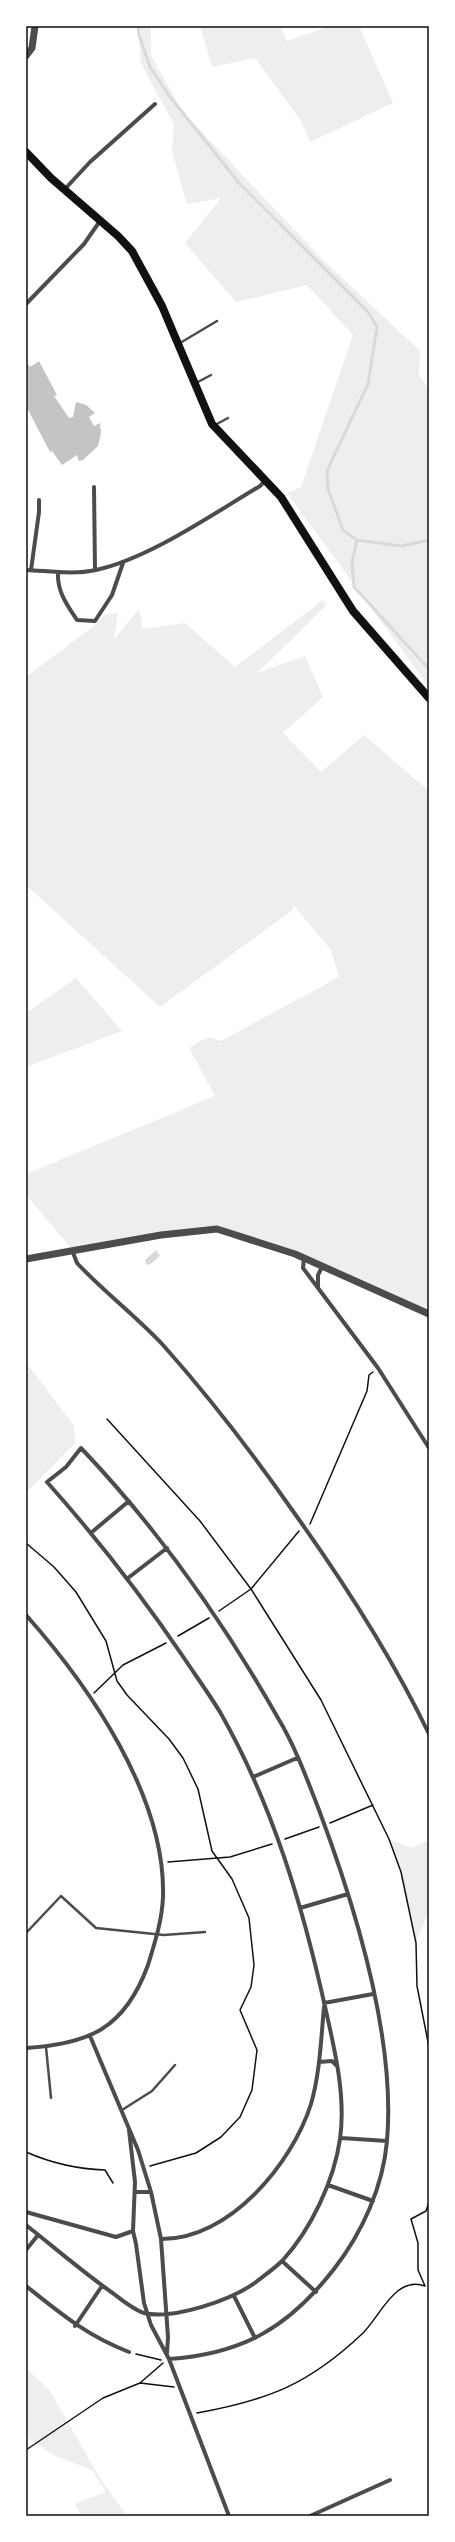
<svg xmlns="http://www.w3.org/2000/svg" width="455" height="2542" viewBox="0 0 455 2542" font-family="Barlow,sans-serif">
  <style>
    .green { fill: #eee }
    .water { fill: #d9d9d9 }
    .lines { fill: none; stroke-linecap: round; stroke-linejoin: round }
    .stream { stroke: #d9d9d9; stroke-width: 3 }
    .building { fill: #c4c4c4 }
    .path { stroke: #111; stroke-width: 1.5 }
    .service { stroke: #4c4c4c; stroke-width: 2.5 }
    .minor { stroke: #4c4c4c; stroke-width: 4 }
    .tertiary { stroke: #4c4c4c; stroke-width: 7 }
    .secondary { stroke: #111; stroke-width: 8 }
    .neatline { fill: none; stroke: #111; stroke-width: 1.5 }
  </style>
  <rect width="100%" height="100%" fill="#fff"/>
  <path class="green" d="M138,26H151V55L182,111L321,258L420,351L419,375L429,389V687L287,493L301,487L353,335L307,285L236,302L185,243L221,198L187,204L172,151L174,125L141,63Z
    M200,26H280L287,41L330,26H359L393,103L310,142L301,121L255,58L212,67Z
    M323,600L326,606L257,673L305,656L323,697L283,733L321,772L364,735L429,791V1314L295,1254L224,1230L72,1249L26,1195V1174L215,1096L189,1048L208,1037L221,1041L339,977L331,950L291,902L294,909L160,1007L26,885V677L95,625L105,614L118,613L114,639L139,609L143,629L185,623L235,667Z
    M76,978L122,1031L26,1067V1013Z
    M29,1366L74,1426L75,1443L26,1493V1368Z
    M389,1839L411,1848L429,1840V1910L416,1943L401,1872Z
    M26,2368L50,2391L101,2480L127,2516H82L75,2504L106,2492L92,2470L53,2455L26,2436Z"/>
  <path class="water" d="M156,1250L160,1256L149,1265L146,1264L145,1260Z"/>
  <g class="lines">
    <path class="stream" d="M138,26L139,35L150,67L170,97L240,184L368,312L377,327L368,384L333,458L327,472L328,489L343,530L357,540L401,546L429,540
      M357,540L352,562L354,587L429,669"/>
  </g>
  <path class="building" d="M39,361L57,395L54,396L69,418L73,417L76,402L86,405L95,413L89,417L94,426L100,423L101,433L98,446L83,460L79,461L77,455L62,465L52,451L50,452L26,406V365L28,364L30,367Z"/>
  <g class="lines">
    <path class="path" d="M107,1419L200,1521L251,1589L321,1700L389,1839L401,1872L416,1943L417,1986L429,2047
      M310,1524L367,1391L369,1375L373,1372
      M26,1543L54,1567L76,1592L106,1641L117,1681L127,1695L169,1739L183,1758L198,1789L212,1851L232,1879L249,1918L254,1965L251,1987L240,2010L257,2050L252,2090L240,2117L221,2137L196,2153L150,2166
      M219,1611L251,1589L299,1531
      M178,1636L209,1618
      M94,1693L123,1665L166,1643
      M330,1823L373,1805
      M285,1839L319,1827
      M168,1862L230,1857L272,1844
      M26,2152C51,2163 77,2169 105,2170L113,2183
      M136,2354L161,2360
      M140,2383L163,2363
      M197,2413C269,2400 309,2384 362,2334C380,2317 395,2275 425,2286L418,2270V2243L411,2219L426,2211L429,2202
      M26,2450L103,2398L140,2383L174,2387"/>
    <path class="service" d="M180,343L217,321
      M196,383L211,375
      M215,425L228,418
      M26,1933L61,1896L96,1928L164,1935L205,1932
      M46,2047L51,2098
      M122,2110L152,2091L175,2065"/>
    <path class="minor" d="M64,190L90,162L155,104
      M26,304L84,244L100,221
      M94,487L95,570
      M26,570C49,571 73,575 96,570C148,559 213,514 260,486L265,481
      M31,570L39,512V500
      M58,573C57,591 67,605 77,620L95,621L112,595L123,563
      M72,1250L77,1263C104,1292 136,1316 163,1345C211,1399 254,1455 295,1514C345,1584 392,1657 429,1734
      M304,1258L303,1268L318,1288V1275L322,1267
      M318,1288L378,1368L429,1448
      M92,1532L129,1501
      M128,1578L167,1548
      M26,1615C90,1687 166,1797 163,1897C162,1921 155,1942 148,1965C125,2028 90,2044 26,2048
      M253,1777L297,1758
      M300,1908L348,1894
      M324,2003L373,1994
      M90,2036L138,2150L151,2192L161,2239L168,2337L167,2353
      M319,2062L332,2061L336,2065
      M129,2130L135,2182L133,2231L136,2244L144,2303L151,2325L169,2359L229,2516
      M341,2138L387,2141
      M328,2185L373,2201
      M135,2192H151
      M26,2212L116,2237L133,2231
      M26,2225C55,2248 84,2273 114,2294C123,2301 134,2310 144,2313C173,2320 232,2300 256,2282C265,2275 275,2268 283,2260C311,2229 334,2181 340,2139C346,2097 335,2051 326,2011C303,1907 273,1805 220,1712C209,1694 196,1676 184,1658C142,1596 97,1538 47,1482L66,1467L81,1448C158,1529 223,1621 278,1718C295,1746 307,1779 319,1810C355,1906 396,2038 387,2141C383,2187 362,2233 334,2269C289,2327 243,2354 169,2359
      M161,2239C229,2240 292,2164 311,2104C320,2073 321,2039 324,2007
      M26,2250L38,2235
      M282,2261L316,2292
      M26,2286C60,2313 87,2336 129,2352
      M234,2296L255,2338
      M75,2326L102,2286
      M310,2516L390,2480"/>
    <path class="tertiary" d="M26,56L32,48L35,26
      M26,1259L161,1235L217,1229L295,1254L429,1314"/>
    <path class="secondary" d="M26,152L51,178L118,236L132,251L162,306L212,424L281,497L353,611L429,698"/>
  </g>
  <rect width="455" height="2542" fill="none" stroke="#ffffff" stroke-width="54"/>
  <rect x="27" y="27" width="401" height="2488" class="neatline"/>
</svg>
